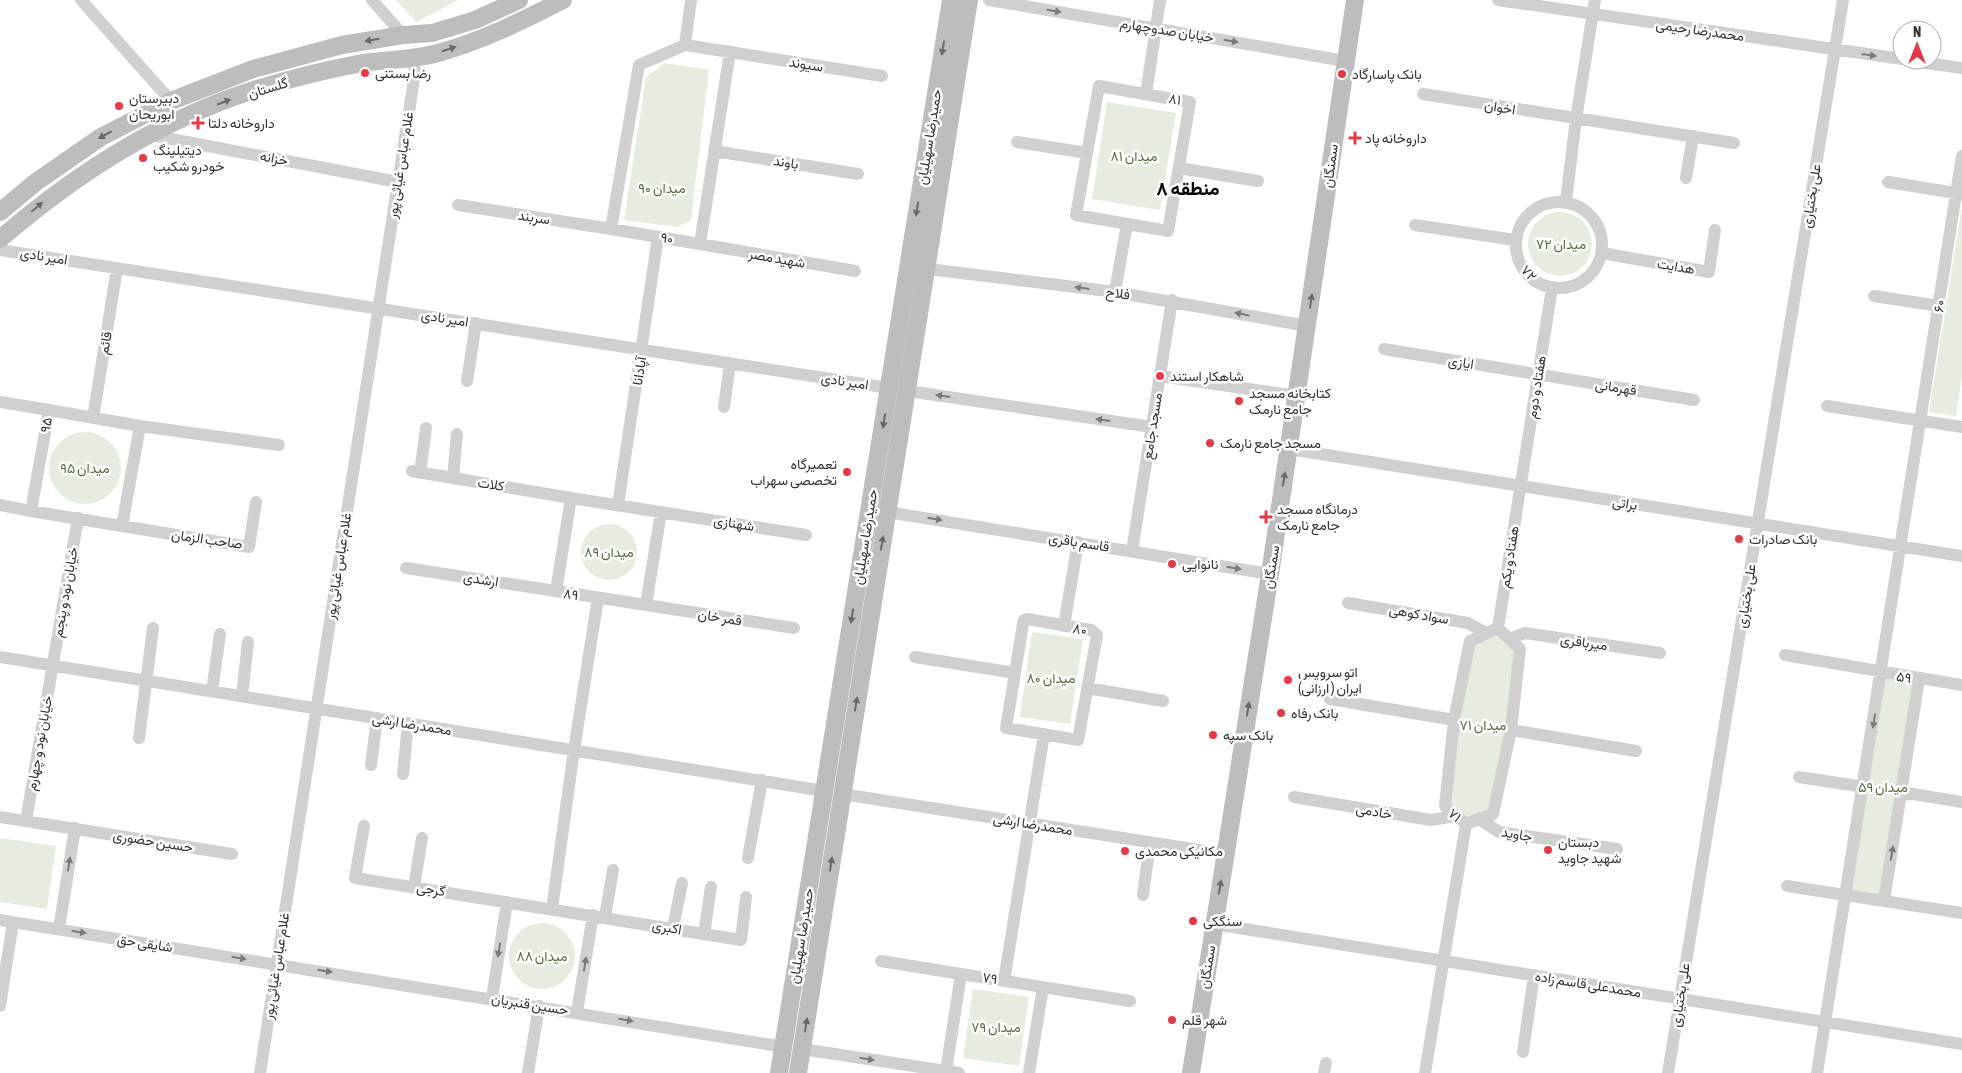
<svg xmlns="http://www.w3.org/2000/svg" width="1962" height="1073" viewBox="0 0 1962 1073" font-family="'Asap Condensed',Vazirmatn,sans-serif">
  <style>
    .green { fill: #e6ecdf }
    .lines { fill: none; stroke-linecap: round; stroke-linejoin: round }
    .street { stroke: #d0d0d0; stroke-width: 12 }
    .secondary { stroke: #bdbdbd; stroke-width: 18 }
    .oneway { fill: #7a7a7a }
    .oneway2 { fill: #6a6a6a }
    .poi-dot { fill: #e63946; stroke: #fff; stroke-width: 2 }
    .labels { text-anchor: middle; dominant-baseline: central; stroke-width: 5; stroke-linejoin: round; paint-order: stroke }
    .street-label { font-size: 14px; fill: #333; stroke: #fff }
    .poi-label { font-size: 14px; fill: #333; stroke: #fff; text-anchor: start }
    .park-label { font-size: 14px; fill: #56703f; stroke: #fff }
    .district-label { font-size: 19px; font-weight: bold; fill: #000; stroke: #fff }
  </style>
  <rect width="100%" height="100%" fill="#fff"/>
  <path class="green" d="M396,0H458L416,22Z
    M665,63L709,70L691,220L677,227L624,220L646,77Z
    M1107,102L1176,113L1160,210L1092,199Z
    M1962,205V376L1956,416L1929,412Z
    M1528 244a32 32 0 1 1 64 0a32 32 0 1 1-64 0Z
    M49 468a36 36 0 1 1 72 0a36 36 0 1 1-72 0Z
    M581 552a28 28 0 1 1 56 0a28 28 0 1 1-56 0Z
    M1498,628L1520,649L1493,814L1466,824L1445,806L1470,641Z
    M1032,632L1083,639L1070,724L1020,717Z
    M1881,673L1919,679L1884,901L1847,896Z
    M0,838L56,846L47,909L0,902Z
    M509 956a33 33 0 1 1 66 0a33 33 0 1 1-66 0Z
    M973,989L1029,997L1019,1066L963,1058Z"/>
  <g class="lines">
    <path class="street" d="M81,0L171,101
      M372,0L403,35
      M989,0L1345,61
      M1498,0L1902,59
      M685,45L730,52L700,244L611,229L639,65Z
      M685,45L691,0
      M730,52L882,76
      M1906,60L1962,68
      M1099,86L1190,102L1168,231L1076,215Z
      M1146,94L1160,0
      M1423,94L1734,143
      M150,135L398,182
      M1017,142L1087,153
      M714,151L858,174
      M1179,168L1258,181
      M1686,178L1693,136
      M1888,182L1962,194
      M1566,201L1576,119L1595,0
      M1516 245a43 43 0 1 1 86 0a43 43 0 1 1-86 0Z
      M458,205L611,229
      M1415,225L1515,240
      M700,244L855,271
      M0,250L889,388
      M1602,253L1709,272L1715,230
      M928,269L1115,292L1308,326
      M1115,292L1127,224
      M1874,296L1939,306
      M1384,349L1694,400
      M1160,376L1297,396
      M467,381L476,323
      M908,391L1152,427
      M0,402L49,410
      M1827,406L1962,427
      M724,407L730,363
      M93,418L117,268
      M140,426L279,445
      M1289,449L1962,556
      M412,471L571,498
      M420,473L426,428
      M453,478L457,434
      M0,505L31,511
      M618,505L658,237
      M661,512L646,605L556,591L571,498L806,535
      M887,512L1270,574
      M122,526L140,426L49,410L31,511L249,547L256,502
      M1132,551L1172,300
      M406,568L556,591
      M1348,603L1468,623L1486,633
      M646,605L794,628
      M1027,619L1091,630L1097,635L1078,740L1006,728L1023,624L1024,620Z
      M1064,626L1078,542
      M1498,628L1520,649L1511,730L1493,814L1466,824L1445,806L1454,720L1470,641Z
      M1498,628L1552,288
      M1509,639L1525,633L1660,653
      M1785,655L1962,685
      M0,657L824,791
      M915,657L1015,673
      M1087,688L1163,701
      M212,691L220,634
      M242,696L248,642
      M1330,699L1454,720
      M1511,730L1636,751
      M139,738L153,628
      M371,765L377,718
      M403,774L408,723
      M1799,777L1864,787
      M1901,792L1962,802
      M842,794L1225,854
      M1294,797L1431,820L1455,816
      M0,817L232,854
      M1479,819L1499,832L1617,849
      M26,821L78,518
      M364,826L355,878L741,940L746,897
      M748,858L762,780
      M1787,886L1962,913
      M414,887L422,838
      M1143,895L1150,842
      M1884,901L1919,679
      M552,909L574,750L598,598
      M605,917L613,870
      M0,920L784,1047
      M1214,924L1962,1044
      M673,928L682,883
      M59,929L75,828
      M704,934L711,887
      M881,961L961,974
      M1004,981L1044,734
      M492,998L507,902
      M0,1006L13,922
      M577,1012L593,915
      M802,1049L946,1071
      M1523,1052L1534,975
      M260,1073L415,73L413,58
      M528,1073L539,1006
      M959,1073L946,1071L961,974L1130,1001
      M1029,1073L1043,987
      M1324,1073L1326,1063
      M1425,1073L1466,824
      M1668,1073L1843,0
      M1817,1073L1962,156"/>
    <path class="secondary" d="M0,212L36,182L101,137L171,101L253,69L342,45L403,35L432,33L475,20L519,0
      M0,239C78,172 161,119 260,88C290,79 321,71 352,65C380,59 409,61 438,53C482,41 522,21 563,0
      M779,1073L951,0
      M798,1073L969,0
      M1191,1073L1270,574L1355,0"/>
  </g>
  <defs><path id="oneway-solid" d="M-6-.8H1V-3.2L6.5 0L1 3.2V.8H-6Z" transform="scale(1.25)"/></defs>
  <g class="oneway">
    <use href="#oneway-solid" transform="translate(1054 11) rotate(10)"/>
    <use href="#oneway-solid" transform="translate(1231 41) rotate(10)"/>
    <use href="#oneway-solid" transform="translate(1869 55) rotate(8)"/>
    <use href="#oneway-solid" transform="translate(1082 288) rotate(-173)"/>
    <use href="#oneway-solid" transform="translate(1242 314) rotate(-169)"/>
    <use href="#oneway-solid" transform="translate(943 396) rotate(-172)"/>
    <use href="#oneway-solid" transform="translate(1103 420) rotate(-172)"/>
    <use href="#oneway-solid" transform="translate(935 519) rotate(9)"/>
    <use href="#oneway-solid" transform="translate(1234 568) rotate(9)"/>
    <use href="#oneway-solid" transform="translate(1874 721) rotate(99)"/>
    <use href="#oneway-solid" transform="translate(1892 853) rotate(-81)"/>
    <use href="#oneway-solid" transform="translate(69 864) rotate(-81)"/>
    <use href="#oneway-solid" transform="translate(79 932) rotate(9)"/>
    <use href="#oneway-solid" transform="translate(499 950) rotate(99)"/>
    <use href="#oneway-solid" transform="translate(239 958) rotate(9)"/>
    <use href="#oneway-solid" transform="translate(585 964) rotate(-81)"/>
    <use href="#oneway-solid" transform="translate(325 971) rotate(9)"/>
    <use href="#oneway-solid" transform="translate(626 1020) rotate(10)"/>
    <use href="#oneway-solid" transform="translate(867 1059) rotate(9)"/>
  </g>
  <g class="oneway2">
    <use href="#oneway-solid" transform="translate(372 40) rotate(171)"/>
    <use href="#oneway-solid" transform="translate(943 48) rotate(99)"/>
    <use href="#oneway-solid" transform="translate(449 49) rotate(-18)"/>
    <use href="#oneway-solid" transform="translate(224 102) rotate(-21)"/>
    <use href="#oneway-solid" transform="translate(105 135) rotate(151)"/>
    <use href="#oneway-solid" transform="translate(37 207) rotate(-40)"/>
    <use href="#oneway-solid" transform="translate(917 209) rotate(99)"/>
    <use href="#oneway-solid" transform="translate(1311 301) rotate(-82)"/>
    <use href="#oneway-solid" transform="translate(884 421) rotate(99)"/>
    <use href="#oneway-solid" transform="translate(1284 479) rotate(-81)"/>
    <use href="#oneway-solid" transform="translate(882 543) rotate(-81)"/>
    <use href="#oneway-solid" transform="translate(852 616) rotate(99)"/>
    <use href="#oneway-solid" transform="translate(856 704) rotate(-81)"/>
    <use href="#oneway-solid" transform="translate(1248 709) rotate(-81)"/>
    <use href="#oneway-solid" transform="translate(831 864) rotate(-81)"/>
    <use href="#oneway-solid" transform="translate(1220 887) rotate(-81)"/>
    <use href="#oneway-solid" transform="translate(806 1025) rotate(-81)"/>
  </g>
  <g class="poi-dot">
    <circle cx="365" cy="73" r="5"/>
    <circle cx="1342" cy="74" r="5"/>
    <circle cx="119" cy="106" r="5"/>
    <path d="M195.5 115.5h5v5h5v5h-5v5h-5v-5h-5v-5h5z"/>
    <path d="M1352.5 130.5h5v5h5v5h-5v5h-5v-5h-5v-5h5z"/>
    <circle cx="143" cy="158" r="5"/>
    <circle cx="1160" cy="376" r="5"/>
    <circle cx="1239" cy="401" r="5"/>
    <circle cx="1210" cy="443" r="5"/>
    <circle cx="847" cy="472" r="5"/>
    <path d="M1263.5 509.5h5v5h5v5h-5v5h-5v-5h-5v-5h5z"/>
    <circle cx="1739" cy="539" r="5"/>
    <circle cx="1172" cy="564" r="5"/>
    <circle cx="1288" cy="680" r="5"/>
    <circle cx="1281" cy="713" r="5"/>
    <circle cx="1213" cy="735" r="5"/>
    <circle cx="1548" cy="850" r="5"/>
    <circle cx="1125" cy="851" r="5"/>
    <circle cx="1193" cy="921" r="5"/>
    <circle cx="1172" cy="1020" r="5"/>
  </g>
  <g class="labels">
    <g class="street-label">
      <text transform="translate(1167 30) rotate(9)">خیابان صدوچهارم</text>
      <text transform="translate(1700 30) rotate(8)">محمدرضا رحیمی</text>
      <text transform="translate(806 64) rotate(9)">سیوند</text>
      <text transform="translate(268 88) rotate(-17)">گلستان</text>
      <text transform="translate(1175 99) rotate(10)">۸۱</text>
      <text transform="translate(1500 107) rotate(9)">اخوان</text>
      <text transform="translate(929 137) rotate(-81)">حمیدرضا سهیلیان</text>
      <text transform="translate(274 158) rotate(11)">خزانه</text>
      <text transform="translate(786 162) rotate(9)">باوند</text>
      <text transform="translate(400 165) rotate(-81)">غلام عباس غیاثی ‌پور</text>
      <text transform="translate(1330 166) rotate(-82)">سمنگان</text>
      <text transform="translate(1811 196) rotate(-81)">علی بختیاری</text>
      <text transform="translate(534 217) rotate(9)">سربند</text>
      <text transform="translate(667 238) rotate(10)">۹۰</text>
      <text transform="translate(44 256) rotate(9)">امیر نادی</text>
      <text transform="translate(777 258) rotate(10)">شهید مصر</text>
      <text transform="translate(1676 266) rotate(10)">هدایت</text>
      <text transform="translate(1529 273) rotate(47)">۷۲</text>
      <text transform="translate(1118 293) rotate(8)">فلاح</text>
      <text transform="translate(1939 306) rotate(-81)">۶۰</text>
      <text transform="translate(445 318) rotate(9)">امیر نادی</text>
      <text transform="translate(105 343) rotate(-81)">قائم</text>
      <text transform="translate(1461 362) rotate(9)">ایازی</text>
      <text transform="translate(639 371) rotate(-81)">آپادانا</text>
      <text transform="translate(845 381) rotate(9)">امیر نادی</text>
      <text transform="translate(1536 387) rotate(-81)">هفتاد و دوم</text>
      <text transform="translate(1616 387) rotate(9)">قهرمانی</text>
      <text transform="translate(46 425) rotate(-80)">۹۵</text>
      <text transform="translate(1152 426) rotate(-81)">مسجد جامع</text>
      <text transform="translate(491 484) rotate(9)">کلات</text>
      <text transform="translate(1625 503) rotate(9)">براتی</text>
      <text transform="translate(734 523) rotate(9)">شهنازی</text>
      <text transform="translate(865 537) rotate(-81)">حمیدرضا سهیلیان</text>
      <text transform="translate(207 539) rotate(8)">صاحب الزمان</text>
      <text transform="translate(1079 542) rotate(9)">قاسم باقری</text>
      <text transform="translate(1509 557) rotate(-81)">هفتاد و یکم</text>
      <text transform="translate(338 566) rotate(-81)">غلام عباس غیاثی ‌پور</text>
      <text transform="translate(1271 567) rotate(-81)">سمنگان</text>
      <text transform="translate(481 579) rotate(9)">ارشدی</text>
      <text transform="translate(65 592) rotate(-80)">خیابان نود و پنجم</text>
      <text transform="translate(571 594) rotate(9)">۸۹</text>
      <text transform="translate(1746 596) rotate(-81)">علی بختیاری</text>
      <text transform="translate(1419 614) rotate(10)">سواد کوهی</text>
      <text transform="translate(720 617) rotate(9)">قمر خان</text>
      <text transform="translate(1080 629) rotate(11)">۸۰</text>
      <text transform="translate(1584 642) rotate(8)">میرباقری</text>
      <text transform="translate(1904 677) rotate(9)">۵۹</text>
      <text transform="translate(412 724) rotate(9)">محمدرضا ارشی</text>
      <text transform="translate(39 743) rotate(-80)">خیابان نود و چهارم</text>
      <text transform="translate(1374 811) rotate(10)">خادمی</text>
      <text transform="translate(1455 815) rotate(41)">۷۱</text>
      <text transform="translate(1033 824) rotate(9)">محمدرضا ارشی</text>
      <text transform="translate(1517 834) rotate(10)">جاوید</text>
      <text transform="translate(153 841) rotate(9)">حسین حضوری</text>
      <text transform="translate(431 889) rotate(9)">گرجی</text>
      <text transform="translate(667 927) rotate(10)">اکبری</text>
      <text transform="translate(801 936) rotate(-81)">حمیدرضا سهیلیان</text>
      <text transform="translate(145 943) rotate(9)">شایقی حق</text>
      <text transform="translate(276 966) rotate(-81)">غلام عباس غیاثی ‌پور</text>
      <text transform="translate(1207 967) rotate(-81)">سمنگان</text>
      <text transform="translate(990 978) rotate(9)">۷۹</text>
      <text transform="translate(1588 984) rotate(9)">محمدعلی قاسم زاده</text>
      <text transform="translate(1680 995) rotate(-81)">علی بختیاری</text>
      <text transform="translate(530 1004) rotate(9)">حسین قنبریان</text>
    </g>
    <g class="poi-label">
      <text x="375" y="73">رضا بستنی</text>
      <text x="1352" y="74">بانک پاسارگاد</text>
      <text x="129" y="98">دبیرستان<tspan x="129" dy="16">ابوریحان</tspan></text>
      <text x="208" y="123">داروخانه دلتا</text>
      <text x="1365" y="138">داروخانه پاد</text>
      <text x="153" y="150">دیتیلینگ<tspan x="153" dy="16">خودرو شکیب</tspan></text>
      <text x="1170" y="376">شاهکار استند</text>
      <text x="1249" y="393">کتابخانه مسجد<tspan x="1249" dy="16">جامع نارمک</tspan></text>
      <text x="1220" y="443">مسجد جامع نارمک</text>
      <text x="837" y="464" text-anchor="end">تعمیرگاه<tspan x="837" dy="16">تخصصی سهراب</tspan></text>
      <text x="1277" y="509">درمانگاه مسجد<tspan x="1277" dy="16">جامع نارمک</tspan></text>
      <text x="1749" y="539">بانک صادرات</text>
      <text x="1182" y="564">نانوایی</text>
      <text x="1298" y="672">اتو سرویس<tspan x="1298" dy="16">ایران ( ارزانی)</tspan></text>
      <text x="1291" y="713">بانک رفاه</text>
      <text x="1223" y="735">بانک سپه</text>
      <text x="1558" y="842">دبستان<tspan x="1558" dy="16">شهید جاوید</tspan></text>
      <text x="1135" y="851">مکانیکی محمدی</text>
      <text x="1203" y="921">سنگکی</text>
      <text x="1182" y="1020">شهر قلم</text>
    </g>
    <g class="park-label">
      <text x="1134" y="156">میدان ۸۱</text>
      <text x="662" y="188">میدان ۹۰</text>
      <text x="1561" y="244">میدان ۷۲</text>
      <text x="85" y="468">میدان ۹۵</text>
      <text x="609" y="552">میدان ۸۹</text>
      <text x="1051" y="678">میدان ۸۰</text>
      <text x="1483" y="725">میدان ۷۱</text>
      <text x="1883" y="787">میدان ۵۹</text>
      <text x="542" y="956">میدان ۸۸</text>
      <text x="996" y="1027">میدان ۷۹</text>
    </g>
    <g class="district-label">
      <text x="1188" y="188">منطقه ۸</text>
    </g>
  </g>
  <g transform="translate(1917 45)"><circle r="24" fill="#ffffff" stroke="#adadad"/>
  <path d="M0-4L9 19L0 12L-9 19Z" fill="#e63946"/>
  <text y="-8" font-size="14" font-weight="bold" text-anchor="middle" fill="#333333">N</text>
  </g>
</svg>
